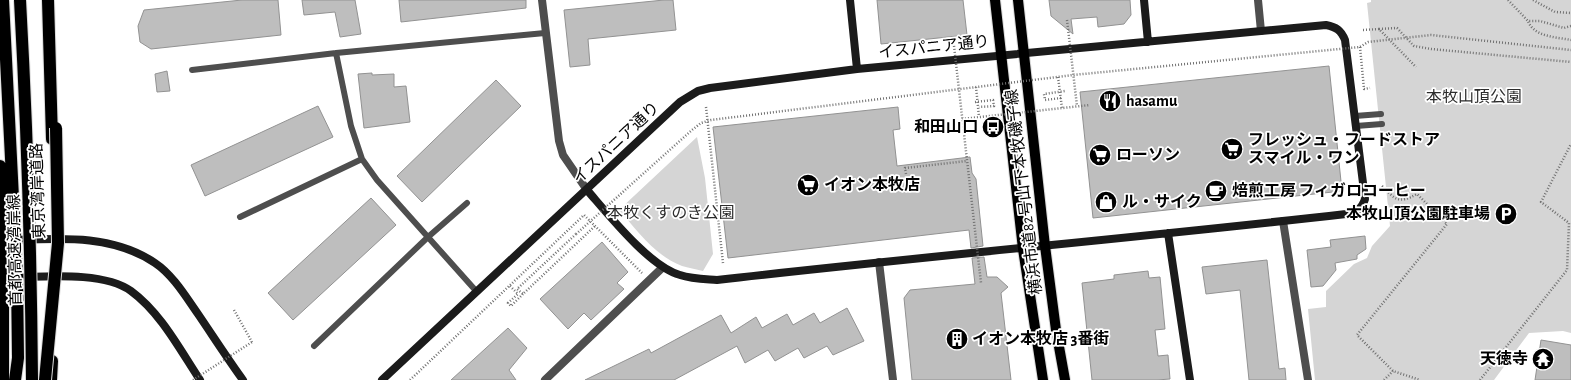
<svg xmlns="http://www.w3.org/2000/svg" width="1571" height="380" viewBox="0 0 1571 380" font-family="'Alegreya Sans','Noto Sans JP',sans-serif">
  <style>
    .green { fill: #d5d5d5 }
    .building { fill: #bebebe; stroke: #929292 }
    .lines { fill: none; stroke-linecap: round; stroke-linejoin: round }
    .primary-casing { stroke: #dbdbdb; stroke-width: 12 }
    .highway-casing { stroke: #dbdbdb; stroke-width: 14 }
    .path { stroke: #707070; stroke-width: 2.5; stroke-dasharray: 1 2; stroke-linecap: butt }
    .lane { stroke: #4e4e4e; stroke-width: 6 }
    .street { stroke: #4e4e4e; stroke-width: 8 }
    .secondary { stroke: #1b1b1b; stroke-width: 8 }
    .primary { stroke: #000; stroke-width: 10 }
    .highway { stroke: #000; stroke-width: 12 }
    .highway-bridge-casing { stroke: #dbdbdb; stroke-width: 14; stroke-linecap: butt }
    .path-bridge { stroke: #707070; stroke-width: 2.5; stroke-dasharray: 1 2; stroke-linecap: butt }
    .highway-bridge { stroke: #000; stroke-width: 12 }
    .labels { text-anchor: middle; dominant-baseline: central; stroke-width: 3.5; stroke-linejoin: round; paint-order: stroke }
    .street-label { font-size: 16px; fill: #000; stroke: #fff }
    .park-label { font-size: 16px; fill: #2c2c2c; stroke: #fff }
    .poi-label { font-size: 16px; font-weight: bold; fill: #000; stroke: #fff; text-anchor: start }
  </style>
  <rect width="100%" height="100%" fill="#fff"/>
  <path class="green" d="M1371,0H1571V333L1563,331L1529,333L1494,380H1315L1308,309L1326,307V291L1354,264L1367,258L1372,246L1390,226L1367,3L1371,2Z
    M697,137L705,178L713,254L703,271C696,269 688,268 682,266C655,256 637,230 619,210Z"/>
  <path class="building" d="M242,0H278L281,35L151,49L140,42L138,26L144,10Z
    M302,0H355L361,34L340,37L335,12L304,15Z
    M399,0H526V8L401,22Z
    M664,0H673L676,30L588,39L590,65L570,67L564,10Z
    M877,0H963L967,35L881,44Z
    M1049,0H1130L1131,15L1124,24L1098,27L1097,17L1071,19L1073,34L1051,16Z
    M1329,66L1342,191L1093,218L1080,92Z
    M167,71L170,91L157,92L155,74Z
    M372,73V75L394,74V87L406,86L410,122L364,128L358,74Z
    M496,80L521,106L422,202L397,176Z
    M318,106L333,137L205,196L191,165Z
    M898,107L900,129L893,130L897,166L970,157L972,173L976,179L983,246L971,248L969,230L728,258L713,127Z
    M371,198L396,225L293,320L268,293Z
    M1365,236L1366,249L1357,255V259L1335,263L1336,270L1323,286L1311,287L1307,250L1331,247L1330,240Z
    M602,242L628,272L617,283L624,289L591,320L584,313L568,329L540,299Z
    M984,257L987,277H997L1008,287L1001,293L1011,380H912L904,298L910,290L975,284L972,258Z
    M1267,260L1279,369L1285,368L1286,380H1249L1240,290L1206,294L1202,267Z
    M1148,271L1149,278L1160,277L1165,329L1155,330L1158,356L1168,355L1170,379L1157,380H1092L1082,283L1114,279V275Z
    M847,308L864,341L833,355L827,346L804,358L798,348L775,361L768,350L745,363L737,346L674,380H585L649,349L651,353L721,315L731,333L756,317L762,328L787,314L793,325L814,313L820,323Z
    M508,328L527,348L509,370L516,380H451Z
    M1541,340L1571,345V380H1535Z"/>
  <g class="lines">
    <g class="primary-casing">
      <path id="primary" d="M995,0L1023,249L1043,380
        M1018,0L1045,246L1056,330L1065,380"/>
    </g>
    <g class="highway-casing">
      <path id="highway" d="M3,0L17,277L18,358L15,380
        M48,0L52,139
        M0,166L3,257V380
        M51,380L52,361"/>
    </g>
    <path class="path" d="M1508,0L1528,21
      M1533,0L1555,12L1571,13
      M1571,26L1564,28L1540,21H1528C1534,37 1556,37 1571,40
      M1379,29L1397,28L1414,46L1431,49L1571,62
      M1363,30L1379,29L1416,67
      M1360,47L1364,89L1370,88
      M1061,98L1045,100L1044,94L1065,91
      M975,102L993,100L994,106L979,107
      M706,107L723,263
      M906,174L905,168L967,161
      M1382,186C1396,200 1398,204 1417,194L1447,224L1357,335L1393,371L1420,380
      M576,234L517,289L523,294L595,226
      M510,286L518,294L508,303L511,306L523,294
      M234,310L252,342
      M410,380L584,215L642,273
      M1384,380L1393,371
      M1480,380L1567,270L1569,223L1541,202L1571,144"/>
    <path class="lane" d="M336,53L351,126L362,159L377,180L477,292
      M192,70L336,53L545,33
      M1355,116L1381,114
      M1356,126L1382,124
      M240,217L362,159
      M314,346L428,237L467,203"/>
    <path class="street" d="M542,0L559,141L563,155L587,190
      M1258,0L1261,31
      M1283,221L1308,380
      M879,262L893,380
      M545,380L662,268"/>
    <path class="secondary" d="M850,0L857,69
      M1144,0L1148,42
      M1168,233L1190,380
      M16,240C63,238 114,235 155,263C173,275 186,297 198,314C213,336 227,358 243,380
      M26,277C55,276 106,273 131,291C161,313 180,350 200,380
      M382,380L680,102L698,91L710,88L857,69L1326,25C1336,27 1341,30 1345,40L1365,199C1362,209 1356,212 1346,214C1136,238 926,256 717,280C704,279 692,279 680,275C650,267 608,214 587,190"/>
    <use href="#primary" class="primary"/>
    <use href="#highway" class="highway"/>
    <g class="highway-bridge-casing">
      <path id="highway-bridge" d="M20,0C27,127 31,253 32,380
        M45,380L58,243L56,128"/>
    </g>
    <path class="path-bridge" d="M1067,20L1077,106
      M953,37L981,283
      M1058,77L1062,108
      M976,87L979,117
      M962,119L1090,105
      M576,234L692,130L701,123L711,120L1073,75L1360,47L1368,42L1431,35L1571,50
      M193,380L252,342"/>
    <use href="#highway-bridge" class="highway-bridge"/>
  </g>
  <defs>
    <g id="restaurant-disc" transform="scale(1.15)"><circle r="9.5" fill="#000" stroke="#fff"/><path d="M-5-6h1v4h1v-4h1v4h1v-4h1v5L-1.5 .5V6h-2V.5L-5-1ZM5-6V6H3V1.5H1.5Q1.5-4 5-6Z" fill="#fff"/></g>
    <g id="bus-disc" transform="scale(1.15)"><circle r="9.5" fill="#000" stroke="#fff"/><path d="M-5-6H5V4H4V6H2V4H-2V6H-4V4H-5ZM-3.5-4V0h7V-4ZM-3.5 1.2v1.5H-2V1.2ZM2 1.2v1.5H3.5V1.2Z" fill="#fff"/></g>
    <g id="supermarket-disc" transform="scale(1.15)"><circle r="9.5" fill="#000" stroke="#fff"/><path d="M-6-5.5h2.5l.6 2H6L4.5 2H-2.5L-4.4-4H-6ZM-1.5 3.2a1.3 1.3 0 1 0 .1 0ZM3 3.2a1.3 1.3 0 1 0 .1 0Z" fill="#fff"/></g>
    <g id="cafe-disc" transform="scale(1.15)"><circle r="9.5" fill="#000" stroke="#fff"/><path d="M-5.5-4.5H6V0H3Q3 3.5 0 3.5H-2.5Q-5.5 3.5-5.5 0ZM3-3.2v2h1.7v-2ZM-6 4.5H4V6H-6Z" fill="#fff"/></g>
    <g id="shop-disc" transform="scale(1.15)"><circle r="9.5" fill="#000" stroke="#fff"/><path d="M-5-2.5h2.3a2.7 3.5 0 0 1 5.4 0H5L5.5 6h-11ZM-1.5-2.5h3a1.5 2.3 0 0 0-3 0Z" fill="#fff"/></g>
    <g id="parking-disc" transform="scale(1.15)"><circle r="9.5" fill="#000" stroke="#fff"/><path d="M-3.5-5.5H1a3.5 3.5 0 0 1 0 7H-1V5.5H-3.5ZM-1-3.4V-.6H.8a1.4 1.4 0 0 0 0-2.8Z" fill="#fff"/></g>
    <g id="building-disc" transform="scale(1.15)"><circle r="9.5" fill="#000" stroke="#fff"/><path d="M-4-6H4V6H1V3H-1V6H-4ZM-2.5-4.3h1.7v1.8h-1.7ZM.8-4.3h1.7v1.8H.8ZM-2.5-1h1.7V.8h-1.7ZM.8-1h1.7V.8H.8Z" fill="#fff"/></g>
    <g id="temple-disc" transform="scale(1.15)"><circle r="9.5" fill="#000" stroke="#fff"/><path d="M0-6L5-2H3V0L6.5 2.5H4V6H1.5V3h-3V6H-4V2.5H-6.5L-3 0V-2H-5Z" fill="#fff"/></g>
  </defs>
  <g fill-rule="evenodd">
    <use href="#restaurant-disc" x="1110" y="101"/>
    <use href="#bus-disc" x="993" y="127"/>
    <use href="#supermarket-disc" x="1232" y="149"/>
    <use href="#supermarket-disc" x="1100" y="155"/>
    <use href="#supermarket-disc" x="808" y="185"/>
    <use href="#cafe-disc" x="1216" y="191"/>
    <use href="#shop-disc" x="1106" y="202"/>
    <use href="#parking-disc" x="1506" y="214"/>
    <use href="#building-disc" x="957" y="339"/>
    <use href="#temple-disc" x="1543" y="359"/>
  </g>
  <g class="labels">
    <g class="street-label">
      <text transform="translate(934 47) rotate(-6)">イスパニア通り</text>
      <text transform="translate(616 143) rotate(-43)">イスパニア通り</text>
      <text transform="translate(38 191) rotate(-92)">東京湾岸道路</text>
      <text transform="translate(1024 192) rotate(-97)">横浜市道82号山下本牧磯子線</text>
      <text transform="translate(15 250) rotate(-91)">首都高速湾岸線</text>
    </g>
    <g class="park-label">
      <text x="1474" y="97">本牧山頂公園</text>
      <text x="671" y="213">本牧くすのき公園</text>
    </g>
    <g class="poi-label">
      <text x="1126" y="101">hasamu</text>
      <text x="978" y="127" text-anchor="end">和田山口</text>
      <text x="1248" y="140">フレッシュ・フードストア<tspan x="1248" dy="18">スマイル・ワン</tspan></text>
      <text x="1116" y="155">ローソン</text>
      <text x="824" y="185">イオン本牧店</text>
      <text x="1232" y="191">焙煎工房 フィガロコーヒー</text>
      <text x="1122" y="202">ル・サイク</text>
      <text x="1490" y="214" text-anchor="end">本牧山頂公園駐車場</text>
      <text x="972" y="339">イオン本牧店 3番街</text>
      <text x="1528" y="359" text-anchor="end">天徳寺</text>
    </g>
  </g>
</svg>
